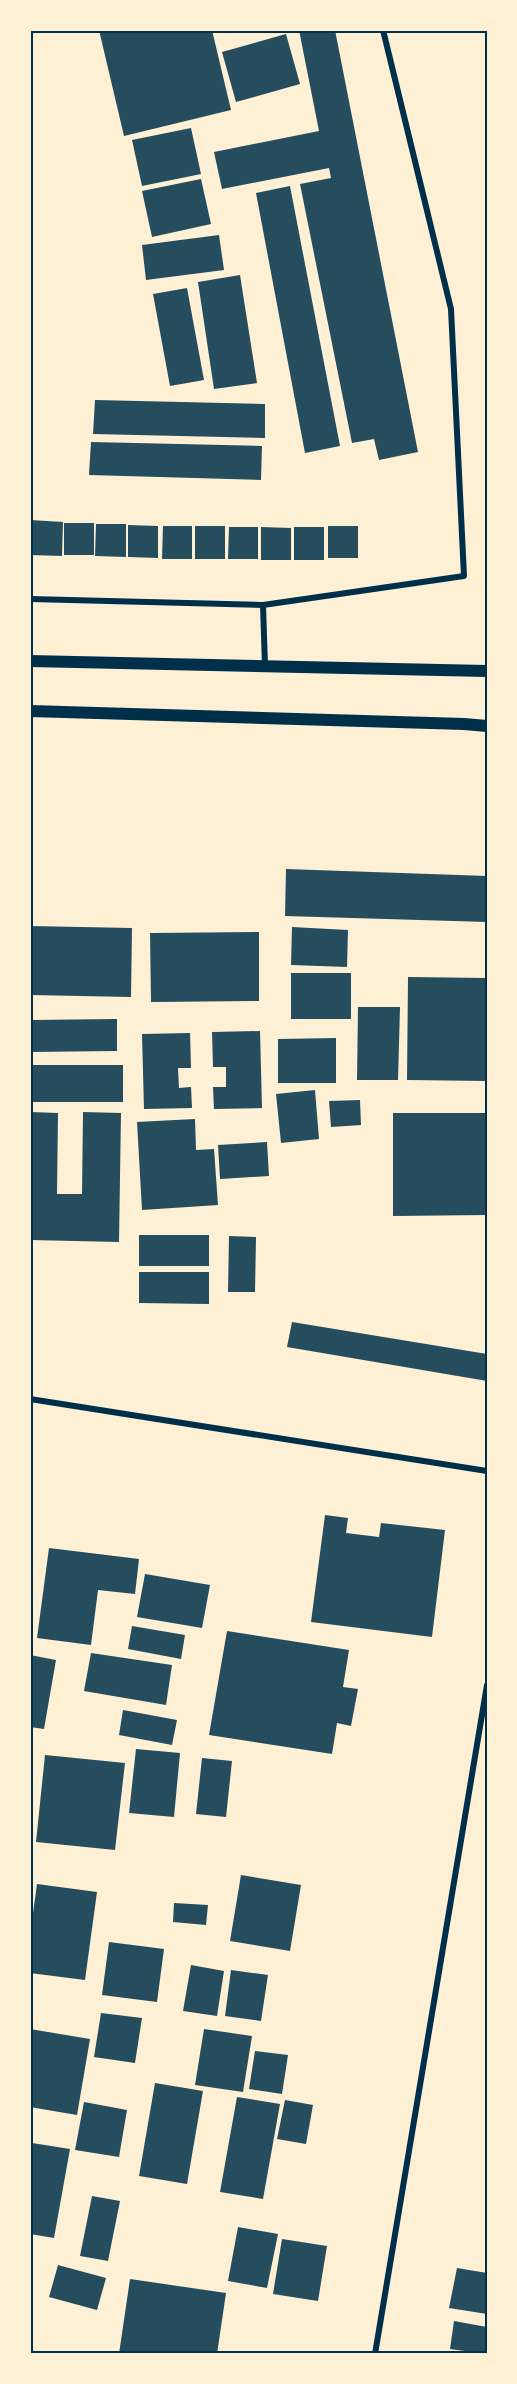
<svg xmlns="http://www.w3.org/2000/svg" width="517" height="2384" viewBox="0 0 517 2384" font-family="'Alegreya Sans',sans-serif">
  <style>
    .building { fill: #264d5e }
    .lines { fill: none; stroke-linecap: round; stroke-linejoin: round }
    .minor { stroke: #003049; stroke-width: 6 }
    .secondary { stroke: #003049; stroke-width: 12 }
    .neatline { fill: none; stroke: #003049; stroke-width: 2 }
  </style>
  <rect width="100%" height="100%" fill="#fdf0d5"/>
  <path class="building" d="M99,30H212L231,110L124,136Z
    M299,30H335L418,452L379,460L374,439L352,443L300,184L331,178L329,168L222,189L214,152L319,131Z
    M286,34L300,84L236,102L222,52Z
    M191,128L201,174L142,186L132,140Z
    M201,179L211,224L152,237L142,191Z
    M290,186L340,446L305,453L256,193Z
    M219,235L224,270L146,280L142,245Z
    M240,275L257,383L214,389L198,282Z
    M187,288L204,380L170,386L153,294Z
    M95,400L265,404V438L93,434Z
    M91,442L262,446L261,480L89,475Z
    M30,520L63,522L62,556L30,555Z
    M64,523H94V555H64Z
    M96,524H126V557L95,556Z
    M128,525L158,526V558L128,557Z
    M163,526H192V559H162Z
    M195,526H225V559H195Z
    M328,526H358V558H328Z
    M229,527H258V559H228Z
    M261,527L291,528V560H261Z
    M294,527H324V560H294Z
    M286,869L487,876V922L285,916Z
    M30,926L132,928L131,997L30,995Z
    M292,927L348,930L347,967L291,965Z
    M259,932V1001L151,1002L150,933Z
    M291,973H351V1019H291Z
    M408,977L487,978V1081L407,1080Z
    M358,1007H400L398,1080H357Z
    M117,1019V1051L30,1052V1020Z
    M260,1031L262,1108L214,1109L213,1087H226V1067H213L212,1032Z
    M190,1033L191,1068H178L179,1088L191,1087L192,1108L144,1109L142,1034Z
    M336,1038V1083H278V1039Z
    M30,1065H123V1102H30Z
    M315,1090L319,1139L281,1143L276,1094Z
    M360,1100L361,1125L331,1127L329,1101Z
    M30,1112L58,1113L57,1194H82L83,1112L121,1113L119,1242L30,1240Z
    M393,1113H487V1215L393,1216Z
    M195,1119L196,1150L214,1149L218,1205L142,1210L137,1122Z
    M267,1142L269,1176L220,1179L218,1145Z
    M139,1235H209V1266H139Z
    M229,1236L256,1237L255,1292H228Z
    M139,1272H209V1304L139,1303Z
    M292,1322L487,1354V1381L287,1347Z
    M325,1515L348,1518L346,1533L379,1537L381,1523L445,1530L432,1637L311,1622Z
    M49,1548L139,1559L135,1594L98,1590L91,1645L37,1638Z
    M145,1574L210,1585L202,1628L137,1617Z
    M132,1626L185,1635L181,1659L128,1649Z
    M227,1631L349,1650L343,1687L358,1689L351,1726L337,1723L332,1754L209,1735Z
    M91,1653L172,1665L166,1705L84,1691Z
    M30,1655L56,1660L44,1729L30,1727Z
    M123,1710L177,1720L172,1745L119,1735Z
    M136,1749L180,1753L174,1817L129,1813Z
    M45,1755L125,1763L115,1850L36,1842Z
    M202,1758L232,1761L226,1817L196,1814Z
    M241,1875L301,1885L290,1951L230,1941Z
    M37,1884L97,1892L85,1980L30,1973V1935Z
    M174,1903L208,1905L206,1925L173,1922Z
    M109,1942L164,1949L157,2002L102,1995Z
    M191,1965L224,1971L217,2016L183,2011Z
    M231,1970L268,1975L261,2021L225,2016Z
    M101,2013L142,2018L135,2063L94,2057Z
    M30,2029L90,2039L77,2115L30,2107Z
    M204,2029L252,2036L243,2092L195,2085Z
    M255,2051L288,2055L282,2094L249,2089Z
    M155,2083L203,2091L187,2184L139,2176Z
    M237,2097L280,2104L263,2199L220,2192Z
    M285,2100L313,2105L306,2144L277,2139Z
    M84,2102L127,2110L119,2157L75,2150Z
    M32,2143L70,2149L54,2238L30,2234Z
    M92,2196L120,2201L108,2261L80,2256Z
    M238,2227L278,2234L267,2288L228,2281Z
    M282,2239L327,2246L318,2301L273,2294Z
    M58,2265L106,2278L97,2310L49,2297Z
    M457,2268L487,2273V2314L449,2308Z
    M130,2279L226,2293L217,2354H119Z
    M454,2321L487,2327V2354L450,2349Z"/>
  <g class="lines">
    <path class="minor" d="M30,599L263,605
      M265,666L263,605L464,576L451,309L383,30
      M30,1399L487,1471
      M375,2354L487,1685"/>
    <path class="secondary" d="M30,661L487,671
      M30,711L464,724L487,726"/>
  </g>
  <rect width="517" height="2384" fill="none" stroke="#fdf0d5" stroke-width="63"/>
  <rect x="32" y="32" width="454" height="2320" class="neatline"/>
</svg>
